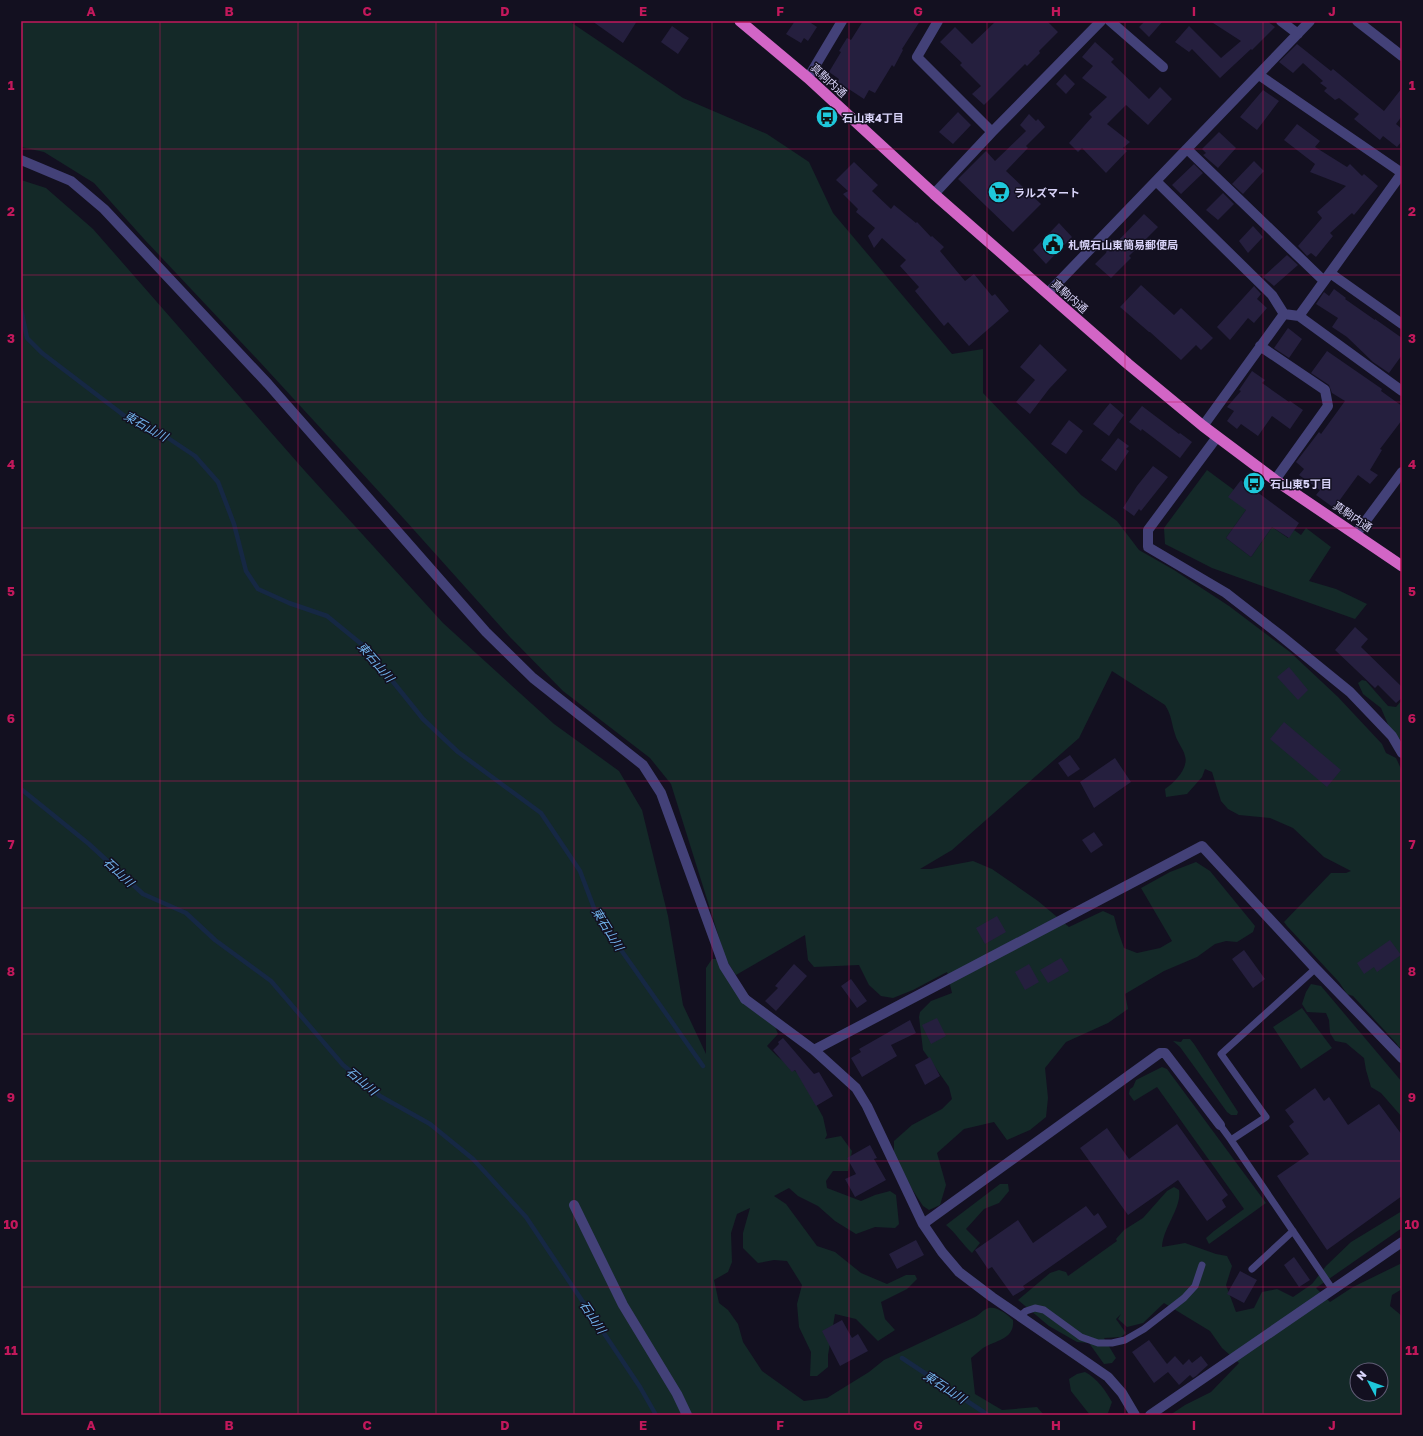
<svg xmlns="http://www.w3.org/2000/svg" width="1423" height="1436" viewBox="0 0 1423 1436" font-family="'Golos Text','Noto Sans JP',sans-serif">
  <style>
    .green { fill: #142928; fill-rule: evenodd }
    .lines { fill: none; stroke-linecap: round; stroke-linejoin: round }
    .stream { stroke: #162844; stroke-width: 4.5 }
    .building { fill: #251f3e }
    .service { stroke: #434178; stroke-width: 7 }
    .minor { stroke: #434178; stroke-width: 10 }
    .tertiary { stroke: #434178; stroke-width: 10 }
    .trunk { stroke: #d265c6; stroke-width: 11 }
    .grid { fill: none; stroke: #c2185b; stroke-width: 1; stroke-opacity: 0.55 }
    .labels { text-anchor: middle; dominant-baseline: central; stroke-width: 3; stroke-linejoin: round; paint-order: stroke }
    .street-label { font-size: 11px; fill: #d9d4f9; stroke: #131020 }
    .poi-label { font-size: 11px; font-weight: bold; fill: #d9d4f9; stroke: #131020; text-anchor: start }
    .water-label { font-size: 12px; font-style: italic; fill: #70b2eb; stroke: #131020 }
    .neatline { fill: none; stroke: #c2185b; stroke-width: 1.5 }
    .grid-label { font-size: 13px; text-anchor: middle; font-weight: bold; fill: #c2185b }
  </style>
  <rect width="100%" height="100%" fill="#131020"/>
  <path class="green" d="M21,21H569L683,98L767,134L809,162L833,213L952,354L983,349V393L1081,495L1117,521L1139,550L1174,570L1229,606L1290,652L1338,697L1382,744L1386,753L1396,758L1402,771V1049L1398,1046L1397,1044L1353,996L1347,994L1339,982L1287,926L1284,922L1331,873H1346L1351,871L1324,857L1293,828L1270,818L1239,815L1228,809L1221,801L1212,772L1205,769L1202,777L1187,794L1166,797L1165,789C1174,783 1189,768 1185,756C1183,748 1177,742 1175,734C1171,722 1172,716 1165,705L1112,671L1079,738L952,850L920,869H931L973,861L992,869L1038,901L1069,927L1103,911L1114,916L1118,931L1124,948L1137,953L1160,948L1172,941L1141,888L1170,872L1196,862L1210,871L1255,926L1253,932L1237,942L1226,941L1215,944L1197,957L1164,971L1125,994L1128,1009L1108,1023L1066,1042L1045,1068L1048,1098L1046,1117L1030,1130L1007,1140L994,1122L964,1129L937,1153L946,1185L940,1205L929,1210L923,1206L912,1189L894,1154V1141L912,1125L942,1109L952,1099L949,1087L923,1050L919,1017L920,1012L931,1001L952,993L947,972L913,990L893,998L881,996L869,985L859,965L814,967L808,960L805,935L736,975L726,960L671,784L650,758L563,691L509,636L405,520L258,360L144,239L94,183L44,152L21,147Z
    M21,180L46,188L93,229L304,470L443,623L554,724L619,771L642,810L668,916L683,1005L706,1054V968L712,959H718L728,978L774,1024L778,1034L767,1046L778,1057L800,1075L823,1117L827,1135L825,1139L841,1136L852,1151L848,1171H833L826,1181L827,1188L861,1201L875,1195L890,1191L896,1195L899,1224L895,1228L875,1227L856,1234L835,1221L818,1206L798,1196L789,1188L774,1196L786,1204L817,1246L835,1252L861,1273L887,1284L906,1275H915L917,1279L907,1289L881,1302L885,1319L895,1330L878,1341L856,1319L835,1314L828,1355V1367L817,1376H810L811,1352L799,1327L797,1304L802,1285L787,1261L774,1260L758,1263L743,1248V1233L750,1208L737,1214L731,1233L732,1262L728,1272L714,1280L719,1303L728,1310L738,1324L743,1342L762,1371L804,1401L827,1398L869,1372L884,1360L975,1317C979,1315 982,1311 986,1309C995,1304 1007,1314 1013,1320C1015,1339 996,1340 983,1348C979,1351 975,1355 971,1358L975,1394L1002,1410L1037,1407L1044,1415H21Z
    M1207,470L1234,490L1246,510L1226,538L1251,557L1272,527L1288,538L1294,530L1301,535L1306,528L1331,547L1309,581L1336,589L1367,604L1355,619L1212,568L1165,544L1164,528Z
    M1362,680L1366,681L1388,706L1396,707L1402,700V741L1390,729L1381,708L1363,694L1358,683Z
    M1311,984L1321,986L1402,1082V1117L1381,1093L1371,1087L1366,1070L1364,1058L1346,1043L1335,1041L1330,1033L1329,1020L1326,1013L1307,1012L1302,1004L1306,992Z
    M1302,1008L1332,1048L1301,1069L1273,1027Z
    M1183,1039H1190L1194,1044L1238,1112L1237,1115H1231L1227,1112L1180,1047L1173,1041L1181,1042Z
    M1162,1067L1167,1069L1266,1203L1209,1244L1206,1238L1214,1231L1244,1209L1157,1087L1134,1101L1129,1094L1130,1089L1133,1087L1136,1080Z
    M1000,1184H1008L1009,1191L999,1203L984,1209L966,1229L980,1243L972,1253C962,1244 956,1233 946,1225Z
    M1174,1187L1179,1190C1182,1208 1163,1227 1162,1247L1185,1243L1216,1254L1227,1256L1232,1266L1226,1285L1236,1312L1254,1308L1262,1292L1277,1289L1293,1297L1312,1284L1326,1266L1351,1242L1402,1211V1228L1316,1288L1330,1302L1353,1287L1402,1263V1289L1392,1295L1390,1306L1402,1316V1415H1170L1185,1405L1211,1392L1239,1363L1222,1348L1210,1331L1164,1303L1143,1323L1127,1327L1118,1319L1121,1314L1116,1319L1126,1333L1121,1337L1104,1338L1116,1358L1112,1363L1104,1364L1089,1343L1077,1342L1049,1326L1018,1300L1050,1273L1059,1270L1066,1272L1068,1276L1117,1241L1116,1239L1124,1230L1143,1218L1167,1191ZM1357,1370H1381V1394H1357Z
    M1085,1372C1098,1379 1105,1390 1112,1402L1108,1413L1099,1415H1090L1071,1391L1069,1379L1077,1374Z"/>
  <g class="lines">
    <path class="stream" d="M21,309L27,338L42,353L126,417L168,438L195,456L218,482L234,524L246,571L258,589L289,603L327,616L365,647L423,719L458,752L541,813L580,871L597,916L703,1066
      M21,789L89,844L143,894L186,913L215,940L271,981L343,1065L380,1096L430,1124L473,1159L526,1217L640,1387L656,1415
      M902,1358L988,1415"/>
  </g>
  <path class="building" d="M592,21H637L623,43Z
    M795,21H808L817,27L808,41L804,38L801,43L786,34Z
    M863,21H920L902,49L903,50L894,67L892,65L875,93L869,90L864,99L838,82L839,79L829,72L841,52L839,51L847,38L851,40Z
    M996,21H1047L1058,32L1039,51L1040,53L1027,66L1025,64L984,105L972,94L981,86L960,65L962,63L940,42L955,27L972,44Z
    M1145,21H1163L1149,37L1139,27Z
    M1210,21H1267L1275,27L1252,50L1251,49L1220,78L1192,49L1189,52L1175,42L1189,26L1221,58L1241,41Z
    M672,26L689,38L678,54L661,42Z
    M1095,42L1114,59L1111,62L1149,99L1160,87L1172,99L1148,125L1126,105L1107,124L1130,142L1123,148L1127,151L1106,173L1082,148L1078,152L1069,143L1092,117L1089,114L1107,97L1082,78L1093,66L1082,57Z
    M1297,44L1331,71L1333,69L1384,111L1402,88V116L1396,124L1402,129V141L1397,147L1383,136L1380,140L1354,119L1359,114L1339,98L1335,100L1324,91L1327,88L1320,83L1323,81L1303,63L1293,73L1279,62Z
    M1065,74L1075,84L1066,94L1056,84Z
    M1263,90L1279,101L1257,130L1240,117Z
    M958,112L971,125L953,144L939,132Z
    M1029,114L1036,121L1038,119L1045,127L1026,146L1028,148L1006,171L1041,204L1013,232L958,179L986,151L995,161L1026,131L1020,125Z
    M1297,124L1320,141L1315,147L1347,167L1350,164L1362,176L1364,174L1378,186L1354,215L1352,213L1330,233L1333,236L1316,257L1311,253L1307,256L1298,246L1322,218L1317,212L1346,186L1310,172L1315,164L1284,140Z
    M1219,132L1236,148L1218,168L1203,155L1206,153L1202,149Z
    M1254,161L1264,171L1243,194L1232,184Z
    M854,162L878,185L872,191L891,209L894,205L916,223L917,222L931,237L932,236L944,247L940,251L965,281L974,274L992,296L995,294L1009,311L969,346L948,322L944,326L915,291L919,287L900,266L906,260L882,238L874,248L868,236L875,228L856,212L858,209L843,194L848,191L836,180Z
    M1194,164L1203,173L1181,194L1172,185Z
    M1223,193L1234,204L1218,220L1206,210Z
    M1144,214L1158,227L1129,256L1131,258L1111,278L1095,264L1106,253L1110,239L1115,244Z
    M1059,223L1072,237L1046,264L1033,250Z
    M1253,226L1263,237L1248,253L1239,241Z
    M1287,255L1298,265L1274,286L1263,277Z
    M1141,285L1174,315L1181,308L1213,338L1201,350L1196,345L1181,360L1150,332H1149L1120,307Z
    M1254,286L1261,294L1257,299L1267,308L1254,323L1248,318L1230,340L1217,327Z
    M1334,289L1346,298L1345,299L1375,320V319L1402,338V355L1389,373L1373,362L1347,337L1332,327L1338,318L1316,304L1324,292L1329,296Z
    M1288,328L1302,339L1289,358L1274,348Z
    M1040,344L1067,370L1049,389L1030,414L1016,402L1035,380L1020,367Z
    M1327,351L1382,389L1381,391L1402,406V420L1380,449L1382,450L1370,470L1378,475L1370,484L1358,475L1334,508L1316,495L1320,490L1299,475L1304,469L1296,462L1319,432L1321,434L1345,401L1332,393L1329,385L1311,373Z
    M1252,371L1265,380L1262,383L1289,402L1290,401L1303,410L1290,429L1272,416L1258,436L1241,424L1237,429L1227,421L1234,411L1227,407L1241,391L1239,390Z
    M1110,403L1124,415L1109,436L1093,424Z
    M1142,406L1179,434L1180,433L1192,442L1180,458L1142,429L1141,431L1129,422Z
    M1069,420L1083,431L1066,454L1051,444Z
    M1118,438L1129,446L1126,449L1129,451L1116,471L1101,460Z
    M1153,466L1168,477L1141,511L1139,509L1134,516L1123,508L1137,486Z
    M1241,480L1299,523L1289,538L1272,527L1251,557L1226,538L1246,510L1228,497Z
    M1355,627L1368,639L1361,647L1402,687V698L1396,703L1378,685L1375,688L1335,650Z
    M1289,667L1308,690L1298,700L1277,677Z
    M1284,722L1341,770L1327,787L1270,739Z
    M1070,755L1080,769L1068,777L1058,763Z
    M1115,758L1131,782L1094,808L1080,782Z
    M1094,832L1103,845L1091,853L1082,840Z
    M997,916L1006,932L985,944L976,928Z
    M1390,940L1401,955L1377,972L1374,967L1364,974L1357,963Z
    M1244,950L1265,979L1253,988L1232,959Z
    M1061,958L1069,971L1048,983L1040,970Z
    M794,964L807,976L776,1011L765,1001L778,988L775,986Z
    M1029,964L1039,982L1025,990L1015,972Z
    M851,979L867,1001L857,1008L841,986Z
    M937,1018L946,1036L931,1044L922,1025Z
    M910,1020L916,1033L891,1045L897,1056L862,1077L851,1058L861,1052L859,1049Z
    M783,1038L814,1074L819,1072L833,1096L816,1106L795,1070L792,1072L773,1050L779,1044L778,1042Z
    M930,1057L940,1076L925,1085L915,1065Z
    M1315,1088L1324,1101L1329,1097L1348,1125L1379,1104L1402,1135V1196L1327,1250L1277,1176L1309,1154L1289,1126L1294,1122L1285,1110Z
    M1177,1124L1228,1195L1222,1200L1226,1207L1207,1221L1178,1180L1128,1215L1080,1148L1107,1128L1129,1159Z
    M870,1145L877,1158L874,1159L886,1180L855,1197L845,1179L856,1174L847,1158Z
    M1086,1206L1094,1216L1098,1213L1107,1227L1023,1286L1025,1289L1013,1296L992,1267L988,1269L975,1250L1018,1220L1033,1243Z
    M916,1240L924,1255L897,1269L889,1254Z
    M1294,1257L1310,1280L1299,1287L1284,1265Z
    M1240,1271L1257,1280L1244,1303L1227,1294Z
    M842,1320L852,1338L858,1334L868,1351L840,1366L822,1331Z
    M1149,1340L1167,1364L1175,1356L1183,1365L1189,1359L1192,1363L1201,1356L1208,1365L1196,1376L1193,1378L1190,1375L1179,1385L1168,1372L1154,1383L1132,1352Z"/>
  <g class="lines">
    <path class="service" d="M1220,1125L1231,1140L1266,1117L1221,1054L1315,969
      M1231,1140L1333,1290
      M1252,1269L1293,1231
      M1020,1316L1026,1311L1035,1308L1044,1310L1081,1337L1098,1343H1112L1125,1340L1144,1329L1184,1298L1195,1286L1202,1265"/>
    <path class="minor" d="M938,21L917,57L992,132
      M1110,21L1163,67
      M1281,21L1298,34
      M1357,21L1402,56
      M1259,75L1402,173
      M808,78L842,21
      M1187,149L1324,281
      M1402,173L1330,273L1402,324
      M1156,181L1272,295L1284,314
      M934,194L992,132L1101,21
      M1048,293L1310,21
      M1299,316L1402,391
      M1260,346L1325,390L1328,406L1275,480
      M1203,426L1284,314L1299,316L1330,273
      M1217,437L1148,530V547L1226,593L1280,635L1350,692L1392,736L1402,753
      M1356,534L1402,472
      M745,999L814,1050L856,1088L867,1106L923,1224L942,1252L959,1272L992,1297L1108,1377L1122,1393L1135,1415
      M814,1050L1202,846L1314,967L1402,1058
      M574,1205L623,1305L677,1394L687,1415
      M923,1224L1160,1053H1165L1220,1125
      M1150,1415L1402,1242"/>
    <path class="tertiary" d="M21,160L71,181L104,209L268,384L486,632L533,678L643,765L661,793L724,966L745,999"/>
    <path class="trunk" d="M740,21L808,78L934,194L1128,364L1203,426L1275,480L1402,566"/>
  </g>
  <path class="grid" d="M160,21V1415M298,21V1415M436,21V1415M574,21V1415M712,21V1415M849,21V1415M987,21V1415M1125,21V1415M1263,21V1415M21,149H1402M21,275H1402M21,402H1402M21,528H1402M21,655H1402M21,781H1402M21,908H1402M21,1034H1402M21,1161H1402M21,1287H1402"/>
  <defs>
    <g id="bus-disc" transform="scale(1.15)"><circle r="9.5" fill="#1ec8db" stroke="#131020"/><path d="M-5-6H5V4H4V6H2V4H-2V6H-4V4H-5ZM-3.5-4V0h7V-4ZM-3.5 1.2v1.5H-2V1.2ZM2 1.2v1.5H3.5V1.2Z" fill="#111"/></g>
    <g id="supermarket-disc" transform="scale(1.15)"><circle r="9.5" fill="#1ec8db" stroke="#131020"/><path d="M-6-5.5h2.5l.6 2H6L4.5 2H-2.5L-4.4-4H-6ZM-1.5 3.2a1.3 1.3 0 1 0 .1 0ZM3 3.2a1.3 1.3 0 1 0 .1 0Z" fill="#111"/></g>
    <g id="civic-disc" transform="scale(1.15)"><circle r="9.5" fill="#1ec8db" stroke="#131020"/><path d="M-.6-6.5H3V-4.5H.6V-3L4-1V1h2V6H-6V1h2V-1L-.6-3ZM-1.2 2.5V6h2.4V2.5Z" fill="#111"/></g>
  </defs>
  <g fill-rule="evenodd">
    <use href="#bus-disc" x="827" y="117"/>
    <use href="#supermarket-disc" x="999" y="192"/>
    <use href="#civic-disc" x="1053" y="244"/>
    <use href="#bus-disc" x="1254" y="483"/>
  </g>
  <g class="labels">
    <g class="street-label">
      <text transform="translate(829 80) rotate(42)">真駒内通</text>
      <text transform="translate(1070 296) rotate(41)">真駒内通</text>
      <text transform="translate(1353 516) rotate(34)">真駒内通</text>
    </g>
    <g class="poi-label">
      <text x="842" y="117">石山東4丁目</text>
      <text x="1014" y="192">ラルズマート</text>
      <text x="1068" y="244">札幌石山東簡易郵便局</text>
      <text x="1270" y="483">石山東5丁目</text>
    </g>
    <g class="water-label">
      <text transform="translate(146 426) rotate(29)">東石山川</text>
      <text transform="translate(376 662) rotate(49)">東石山川</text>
      <text transform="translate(119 872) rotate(43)">石山川</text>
      <text transform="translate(608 929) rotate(58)">東石山川</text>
      <text transform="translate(362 1081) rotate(40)">石山川</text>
      <text transform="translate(593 1317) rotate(56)">石山川</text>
      <text transform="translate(945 1387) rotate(33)">東石山川</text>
    </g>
  </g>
  <rect width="1423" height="1436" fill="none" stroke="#131020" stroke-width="44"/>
  <g transform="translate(1369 1382) rotate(311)"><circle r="19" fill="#131020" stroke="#625e77"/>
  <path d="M0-3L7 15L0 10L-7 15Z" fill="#1ec8db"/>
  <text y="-6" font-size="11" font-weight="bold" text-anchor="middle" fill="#d9d4f9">N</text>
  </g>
  <rect x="22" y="22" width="1379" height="1392" class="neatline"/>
  <g class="grid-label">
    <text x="91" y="16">A</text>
    <text x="229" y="16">B</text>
    <text x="367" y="16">C</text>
    <text x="505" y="16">D</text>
    <text x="643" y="16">E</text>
    <text x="780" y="16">F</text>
    <text x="918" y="16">G</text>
    <text x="1056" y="16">H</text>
    <text x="1194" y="16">I</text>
    <text x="1332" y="16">J</text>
    <text x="11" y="90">1</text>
    <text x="1412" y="90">1</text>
    <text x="11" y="216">2</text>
    <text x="1412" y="216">2</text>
    <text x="11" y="343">3</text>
    <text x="1412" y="343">3</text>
    <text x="11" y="469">4</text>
    <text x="1412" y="469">4</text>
    <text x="11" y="596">5</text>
    <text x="1412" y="596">5</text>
    <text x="11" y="723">6</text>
    <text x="1412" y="723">6</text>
    <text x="11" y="849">7</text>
    <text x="1412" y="849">7</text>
    <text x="11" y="976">8</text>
    <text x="1412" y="976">8</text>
    <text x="11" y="1102">9</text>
    <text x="1412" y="1102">9</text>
    <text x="11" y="1229">10</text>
    <text x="1412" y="1229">10</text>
    <text x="11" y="1355">11</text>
    <text x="1412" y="1355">11</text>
    <text x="91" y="1430">A</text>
    <text x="229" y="1430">B</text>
    <text x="367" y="1430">C</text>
    <text x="505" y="1430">D</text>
    <text x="643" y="1430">E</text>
    <text x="780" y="1430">F</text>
    <text x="918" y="1430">G</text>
    <text x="1056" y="1430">H</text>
    <text x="1194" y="1430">I</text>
    <text x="1332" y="1430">J</text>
  </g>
</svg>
